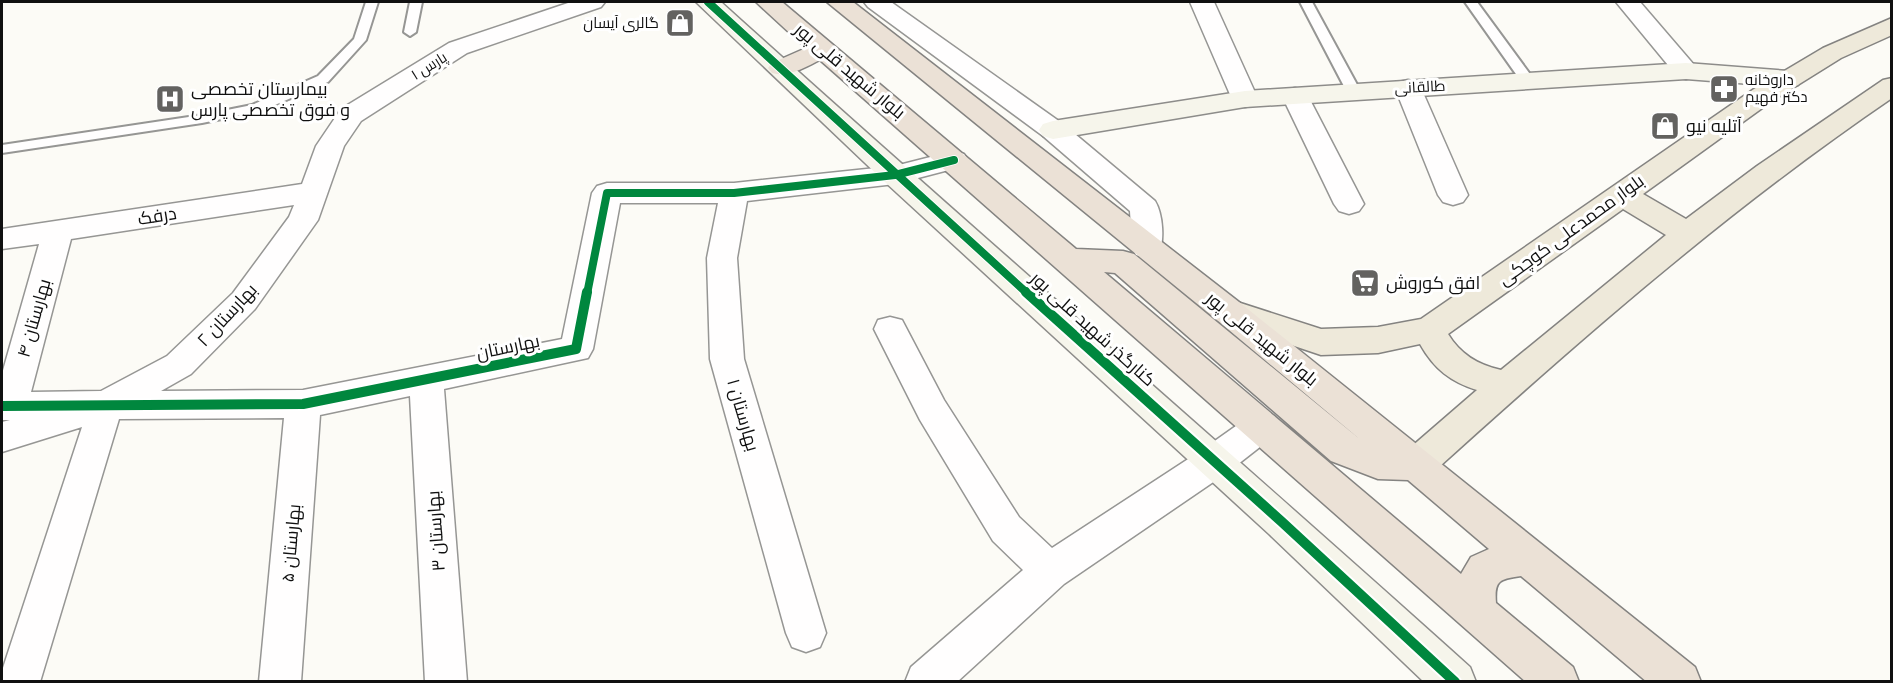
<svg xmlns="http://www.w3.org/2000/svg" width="1893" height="683" viewBox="0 0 1893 683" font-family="'Times New Roman',Cairo,serif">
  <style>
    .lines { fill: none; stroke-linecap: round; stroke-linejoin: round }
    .lane-casing { stroke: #969694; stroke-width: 4 }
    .street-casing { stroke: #969694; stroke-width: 3 }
    .secondary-casing { stroke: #8d8c8a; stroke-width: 3 }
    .primary-casing { stroke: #848381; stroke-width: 3 }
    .highway-casing { stroke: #848381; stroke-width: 3 }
    .lane { fill: #fffefe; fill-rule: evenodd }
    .street { fill: #fffefe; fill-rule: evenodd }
    .secondary { fill: #f6f5eb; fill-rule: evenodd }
    .primary { fill: #eee9da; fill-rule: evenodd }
    .highway { fill: #ebe1d6; fill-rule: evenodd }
    .cycleway-far1-casing { stroke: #fff; stroke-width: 10 }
    .cycleway-casing { stroke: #fff; stroke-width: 14 }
    .cycleway-far1 { stroke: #00873e; stroke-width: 8 }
    .cycleway { stroke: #00873e; stroke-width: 10 }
    .labels { text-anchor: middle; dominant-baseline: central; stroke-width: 6; stroke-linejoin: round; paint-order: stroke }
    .far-poi-label { font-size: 15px; fill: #101010; stroke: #fff; text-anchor: end }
    .far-street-label { font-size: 15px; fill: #101010; stroke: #fff }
    .street-label { font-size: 18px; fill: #101010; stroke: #fff }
    .poi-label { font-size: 18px; fill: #101010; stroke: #fff; text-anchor: start }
  </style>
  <rect width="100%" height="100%" fill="#fcfbf6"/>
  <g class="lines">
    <g class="lane-casing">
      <path id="lane" d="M366,2H378L366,40L328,82L261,111L202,123L2,153V145L202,115L252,105L318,76L354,39Z
        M410,2H422L416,32L410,36L404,32Z
        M1300,2H1312L1361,92L1359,95L1354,96L1347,92Z
        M1465,2H1477L1535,81L1533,84H1523Z"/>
    </g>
    <g class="street-casing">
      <path id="street" d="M571,2H605L601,7L467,53L361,121L344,146L318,220L255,309L191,374L161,391L303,390L562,339L592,193L597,186L607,183H734L895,166L954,151L964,154L968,160L964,166L895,184L747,201L737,258L744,359L826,633L820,647L806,652L792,647L786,633L710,359L707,258L718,203H620L593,349L588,358L444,389L467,682H425L410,396L320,415L301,682H259L284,418L119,419L40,682H2V671L82,427L2,452V422L10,420H2V374L39,244L2,249V229L302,184L316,146L341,109L449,43ZM294,205L289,217L233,293L167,356L101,391L31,392L71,239Z
        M864,2H891L1063,124L1155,201C1163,214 1165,242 1158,255L1147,258L1136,255L1132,247L1130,211L1043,136L868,7Z
        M1190,2H1214L1258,99L1254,105L1245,107L1236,105L1232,99Z
        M1616,2H1640L1695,66L1699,71L1695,76L1686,79L1677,76Z
        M1408,80L1417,82L1421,88L1468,195L1463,202L1453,205L1443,202L1438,195L1395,88L1399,82Z
        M1295,88L1304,90L1308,96L1364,204L1359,211L1349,214L1339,211L1334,204L1282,96L1286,90Z
        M890,317L902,320L944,400L1019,517L1052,548L1202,450L1250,416L1262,412L1274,416L1280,426L1274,436L1228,472L1064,584L957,682H905L911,667L1023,570L993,541L920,420L874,329L878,320Z"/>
    </g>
    <g class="secondary-casing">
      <path id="secondary" d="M696,2H721C969,226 1222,444 1470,667L1476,682H1424L1269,534L885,182Z
        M1686,63L1789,71L1798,73L1802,79L1798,85L1789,87L1686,79L1245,107L1053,139L1043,136L1039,130L1043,124L1053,121L1245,91Z"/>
    </g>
    <g class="primary-casing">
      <path id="primary" d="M1892,18V35L1841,58L1772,101L1643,194L1686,219L1757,166L1883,80L1892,78V98C1726,211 1577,342 1429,476L1416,480L1403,476L1398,465L1403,454L1477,390C1451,382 1434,369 1420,344L1378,353L1321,355L1217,320L1212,311L1217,302L1228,299L1321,329L1378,327L1421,319L1754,89L1823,48ZM1623,209L1666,235L1501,370C1478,365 1460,354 1448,334Z"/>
    </g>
    <g class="highway-casing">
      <path id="highway" d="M756,2H782L1076,249L1123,251L1134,254L1362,441L1217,320L827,2H853L1239,302L1695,667L1701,682H1647L1521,576C1500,579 1494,580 1496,603L1573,667L1579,682H1526L820,60C805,67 789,78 772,73L768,68L772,63L806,48ZM1104,272L1115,273L1331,461L1378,479L1408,480L1489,549L1471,557L1461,574Z"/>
    </g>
    <use href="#lane" class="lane"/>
    <use href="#street" class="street"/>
    <use href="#secondary" class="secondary"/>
    <use href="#primary" class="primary"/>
    <use href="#highway" class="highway"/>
    <g class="cycleway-far1-casing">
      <path id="cycleway-far1" d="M708,2L1028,294
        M587,294L607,193H734L895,175L954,160"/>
    </g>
    <g class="cycleway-casing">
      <path id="cycleway" d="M1026,292L1282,522L1455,682
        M2,406L303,404L576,349L587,292"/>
    </g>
    <use href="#cycleway-far1" class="cycleway-far1"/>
    <use href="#cycleway" class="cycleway"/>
  </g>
  <defs>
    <g id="shop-square" transform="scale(1.5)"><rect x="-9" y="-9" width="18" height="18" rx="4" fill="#636260" stroke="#fff"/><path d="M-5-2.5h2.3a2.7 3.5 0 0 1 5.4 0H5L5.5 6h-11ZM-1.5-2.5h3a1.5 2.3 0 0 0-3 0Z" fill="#fff"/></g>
    <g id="pharmacy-square" transform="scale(1.5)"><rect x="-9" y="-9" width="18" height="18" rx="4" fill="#636260" stroke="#fff"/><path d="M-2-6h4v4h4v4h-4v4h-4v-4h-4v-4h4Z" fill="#fff"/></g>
    <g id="hospital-square" transform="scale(1.5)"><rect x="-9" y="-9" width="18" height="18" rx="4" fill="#636260" stroke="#fff"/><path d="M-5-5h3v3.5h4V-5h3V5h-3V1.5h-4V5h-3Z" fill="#fff"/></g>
    <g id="supermarket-square" transform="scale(1.5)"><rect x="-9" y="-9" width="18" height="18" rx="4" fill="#636260" stroke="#fff"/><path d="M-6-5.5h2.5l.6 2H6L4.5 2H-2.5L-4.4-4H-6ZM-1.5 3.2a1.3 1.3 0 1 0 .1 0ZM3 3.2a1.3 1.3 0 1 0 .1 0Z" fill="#fff"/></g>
  </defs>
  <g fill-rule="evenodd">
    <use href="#shop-square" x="680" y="23"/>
    <use href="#pharmacy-square" x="1724" y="89"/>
    <use href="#hospital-square" x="170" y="99"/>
    <use href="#shop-square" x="1665" y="126"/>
    <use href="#supermarket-square" x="1365" y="283"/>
  </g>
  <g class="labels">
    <g class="far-poi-label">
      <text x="659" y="23">گالری آیسان</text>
      <text x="1745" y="80" text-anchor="start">داروخانه<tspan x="1745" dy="17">دکتر فهیم</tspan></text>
    </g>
    <g class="far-street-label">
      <text transform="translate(429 66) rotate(-32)">پارس ۱</text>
      <text transform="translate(1420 87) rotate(-3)">طالقانی</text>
    </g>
    <g class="street-label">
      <text transform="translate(850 71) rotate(40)">بلوار شهید قلی پور</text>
      <text transform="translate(157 216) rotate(-9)">درفک</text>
      <text transform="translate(1571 230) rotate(-36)">بلوار محمدعلی کوچکی</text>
      <text transform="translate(227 315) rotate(-47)">بهارستان ۲</text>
      <text transform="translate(34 318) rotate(-74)">بهارستان ۴</text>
      <text transform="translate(1093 329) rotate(42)">کنارگذر شهید قلی پور</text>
      <text transform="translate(1262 339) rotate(39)">بلوار شهید قلی پور</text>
      <text transform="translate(508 347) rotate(-12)">بهارستان</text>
      <text transform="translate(743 415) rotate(74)">بهارستان ۱</text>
      <text transform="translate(436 531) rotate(-94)">بهارستان ۳</text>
      <text transform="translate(291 543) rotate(-85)">بهارستان ۵</text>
    </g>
    <g class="poi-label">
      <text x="191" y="89">بیمارستان تخصصی<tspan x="191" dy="21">و فوق تخصصی پارس</tspan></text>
      <text x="1686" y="126">آتلیه نیو</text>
      <text x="1386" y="283">افق کوروش</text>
    </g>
  </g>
  <rect width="1893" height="683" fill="none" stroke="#101010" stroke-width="6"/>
</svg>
